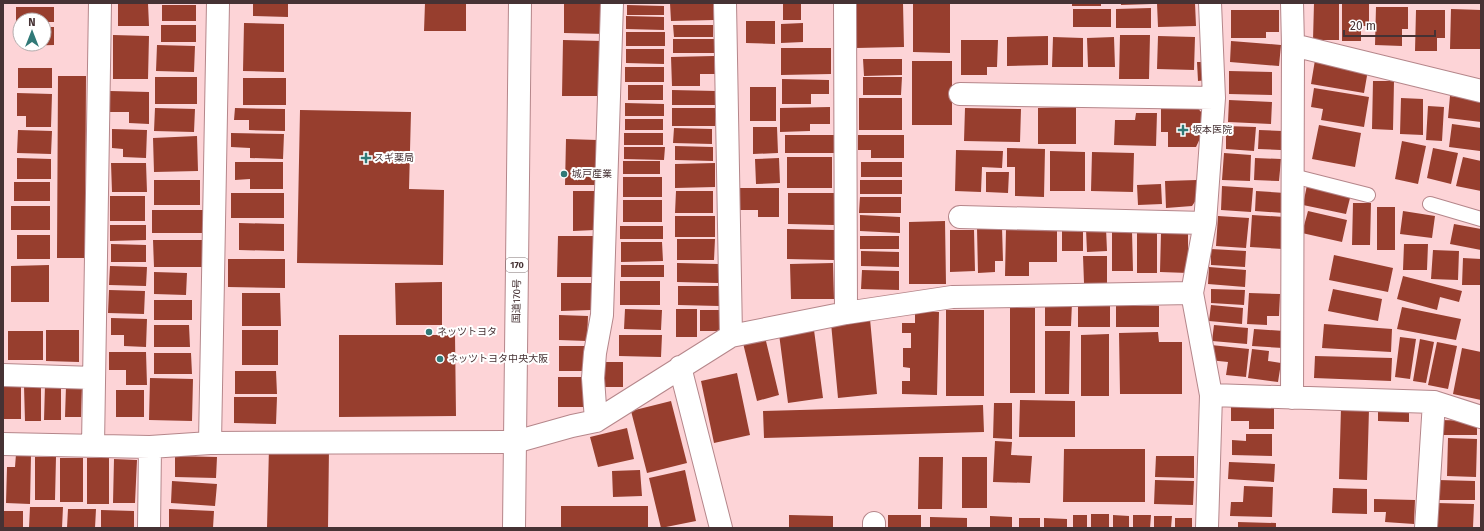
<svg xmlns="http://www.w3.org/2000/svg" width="1484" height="531" viewBox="0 0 1484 531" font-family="'Fira Sans','Noto Sans JP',sans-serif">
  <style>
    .building { fill: #973e2e }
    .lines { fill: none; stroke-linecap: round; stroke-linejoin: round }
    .lane-casing { stroke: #b5868a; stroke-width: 16 }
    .street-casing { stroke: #b5868a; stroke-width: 24 }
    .highway-casing { stroke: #b5868a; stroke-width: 24 }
    .lane { stroke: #fff; stroke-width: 14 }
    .street { stroke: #fff; stroke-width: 22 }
    .highway { stroke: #fff; stroke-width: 22 }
    .poi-dot { fill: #307977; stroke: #fff; stroke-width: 1.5 }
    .labels { text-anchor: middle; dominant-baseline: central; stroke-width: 4; stroke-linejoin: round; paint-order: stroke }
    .shield { fill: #fff; stroke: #7e7071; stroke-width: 1 }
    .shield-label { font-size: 9px; font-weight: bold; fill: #463234 }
    .poi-label { font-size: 10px; fill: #463234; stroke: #fff; text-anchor: start }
    .street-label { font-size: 10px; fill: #463234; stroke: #fff }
  </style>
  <rect width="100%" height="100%" fill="#fdd4d7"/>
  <path class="building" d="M118,3H148L149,26H118Z
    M253,3H288V17L253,16Z
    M425,3H466V31H424Z
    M564,3H607L606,34L564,33Z
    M670,3H713L714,20L671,21Z
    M783,3H801V20H783Z
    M855,3H903L904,47L856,48Z
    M913,3H950V53L913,52Z
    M1072,3H1101V6H1072Z
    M1121,3H1152V4L1121,5Z
    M1157,3H1195L1196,26L1158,27Z
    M1314,3H1339V40H1313Z
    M1342,3H1369V26H1361V41H1342Z
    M162,5H196V21H162Z
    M627,5L664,6V15H627Z
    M16,7H54V22H44V20H20V23H16Z
    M1376,7H1408V29H1402V46L1375,45Z
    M1151,8V28H1116V9Z
    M1073,9H1111V27H1073Z
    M1451,9L1481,10V49H1450Z
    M1231,10H1279V32H1266V38H1231Z
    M1416,10H1445V38H1437V51H1415Z
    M626,16L664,17V30L626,29Z
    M746,21H775V44L746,43Z
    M244,23L284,24V72L243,71Z
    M803,23V42L781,43V24Z
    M161,25H196V42H161Z
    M673,25H713V37H674Z
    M44,27H54V45L19,46V44H44Z
    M626,32H665V46H626Z
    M113,35L149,36L148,79H113Z
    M1120,35H1150L1149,79H1119Z
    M1048,36V65L1007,66V37Z
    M1158,36L1195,37L1194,70L1157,69Z
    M1053,37L1083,38V67H1052Z
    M1114,37L1115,67H1088L1087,38Z
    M673,39H714V53H673Z
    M563,40L602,41L601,96H562Z
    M961,40H998L997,67H987V75H961Z
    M1231,41L1281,45L1279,66L1230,62Z
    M157,45L195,46L194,72L156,71Z
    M781,48H831V74L781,75Z
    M626,49H664V64L626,63Z
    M714,56L715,74H700V86H672L671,57Z
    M863,59H902V75L864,76Z
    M1315,60L1368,70L1364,93L1311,84Z
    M912,61H952V125H912Z
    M1197,62H1207V80L1198,81Z
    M625,67H664V82H625Z
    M18,68H52V88H18Z
    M1229,71L1272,72V95L1229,94Z
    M58,76H86L85,258H57Z
    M155,77H197V104H155Z
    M863,77H902L901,95H863Z
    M243,78H286V105H243Z
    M782,79L829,80V94H811V104H782Z
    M1373,81H1394L1393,130L1372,129Z
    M628,85H663V100H628Z
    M750,87H776V121H750Z
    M1314,88L1369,97L1364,127L1321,120L1323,109L1311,107Z
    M672,90L716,91V105H672Z
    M110,91L149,92V124L129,123V112H110Z
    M17,93L52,94L51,127H26V116H17Z
    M1450,96L1481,100V122L1448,118Z
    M859,98H902V130H859Z
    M1401,98L1423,99V135L1400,134Z
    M1229,100L1272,102L1271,124L1228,122Z
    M625,103L664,104V116H625Z
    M1161,103H1193L1202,113L1204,130L1196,147H1168V132H1161Z
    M1428,106L1444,107L1442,141L1426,140Z
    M830,107V124H810V131L780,132V108Z
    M1076,107V144H1038V108Z
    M155,108L195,109L194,132L154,131Z
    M235,108L285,109V131L249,130V120H234Z
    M672,108H715V126H672Z
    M965,108L1021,109L1020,142L964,141Z
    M300,110L411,112L409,189L444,190L443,265L297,263Z
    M1136,113H1157L1156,146L1114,145L1115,120H1135Z
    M625,119H663V130H625Z
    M1452,124L1481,128L1480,151L1449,147Z
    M1319,125L1361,133L1355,167L1312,159Z
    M1226,126L1256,127L1254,151L1226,149Z
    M753,127H777L778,153L753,154Z
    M674,128L712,129V144L673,143Z
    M112,129L147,130L146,158L123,157V149L112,148Z
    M18,130L52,131L51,154L17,153Z
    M1259,130L1282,131L1281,150L1258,149Z
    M231,133L284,134L283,159L250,158V148L231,147Z
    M624,133H663V145H624Z
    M785,135H834V153H785Z
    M858,135H904V158H871V150H858Z
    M197,136L198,171L154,172L153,138Z
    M566,139L597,140L596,185H565Z
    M1402,141L1426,146L1418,184L1395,179Z
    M675,146L713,147V161L675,160Z
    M624,147H665L664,160L624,159Z
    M1007,148L1045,149L1044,197L1015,196V167H1007Z
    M1433,148L1458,153L1451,184L1427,178Z
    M956,150L1003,151L1002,168L982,167L981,192L955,191Z
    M1050,151L1085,152V191H1050Z
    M1092,152L1134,153L1133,192L1091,191Z
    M1224,153L1251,155L1250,181L1222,180Z
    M787,157H832V188H787Z
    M1463,157L1481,161V191L1456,186Z
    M17,158L51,159V179H17Z
    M779,158L780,183L756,184L755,159Z
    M1255,158L1281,159L1279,181L1254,180Z
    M623,161H660V174H623Z
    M235,162H283V189H250V179L235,180Z
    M861,162H902V177H861Z
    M111,163H146L147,192H112Z
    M715,163V187L675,188V164Z
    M986,172H1009L1008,193L986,192Z
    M623,177H662V197H623Z
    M154,180H200V205H154Z
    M860,180H902V194H860Z
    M1197,180L1198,197L1192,206L1166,208L1165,181Z
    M14,182H50V201H14Z
    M1161,184L1162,204L1138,205L1137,185Z
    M1307,185L1351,194L1346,214L1303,205Z
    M1222,186L1253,188L1251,212L1221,210Z
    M740,188H779V217H758V210H740Z
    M573,191H595V230L573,231Z
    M676,191H713V213H675Z
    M1256,191L1285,193L1284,213L1255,211Z
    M231,193H284V218H231Z
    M788,193H834V225L788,224Z
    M110,196H145V221H110Z
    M860,197H901V213H859Z
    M623,200H662V222H623Z
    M1353,203H1371L1370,245H1352Z
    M11,206H50V230H11Z
    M1377,207H1395V250H1377Z
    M152,210H204V233H152Z
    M1308,211L1347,220L1342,242L1302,233Z
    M1403,211L1435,216L1432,238L1400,234Z
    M860,215L900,217V233L860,231Z
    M1252,215L1285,217L1283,249L1250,247Z
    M675,216H715V237H675Z
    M1218,216L1249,218L1246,248L1216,246Z
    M945,221L946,284H909V222Z
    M239,223L284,224V251L239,250Z
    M1454,224L1481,229V250L1450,244Z
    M110,225H146V240L110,241Z
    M620,226H663V239H620Z
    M1002,227L1003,261H995V272L978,273L977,228Z
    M1106,228L1107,251L1087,252L1086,229Z
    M787,229L834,230V260L787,259Z
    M1006,229L1057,230V262H1029V276H1005Z
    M1062,229H1083V251H1062Z
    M950,230H974L975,271L950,272Z
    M1112,231H1132L1133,271H1112Z
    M1137,231H1157V273H1137Z
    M1161,233H1188V273L1160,272Z
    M17,235H50V259H17Z
    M558,236H595V277H557Z
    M860,236H899V249H860Z
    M677,239H715L714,260H677Z
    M153,240H203V267H154Z
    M621,242H662L663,261L621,262Z
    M111,244L146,245V262H111Z
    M1404,244H1428L1427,270H1403Z
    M1211,249L1246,251L1245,267L1211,265Z
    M1433,250L1459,251L1458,280L1431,279Z
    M861,251L899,252V267L861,266Z
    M1334,255L1393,268L1388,292L1329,280Z
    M1083,256H1107V283H1084Z
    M1463,258L1481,259V285H1462Z
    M228,259H285V288L228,287Z
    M677,263L718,264V283L677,282Z
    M833,263L834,299H791L790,264Z
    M49,265V302H11V266Z
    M621,265H664V277H621Z
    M110,266L147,267L146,286L109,285Z
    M1209,267L1246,270L1245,287L1208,284Z
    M862,270L899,271V290L861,289Z
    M154,272L187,273L186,295L154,294Z
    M1403,276L1462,291L1459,302L1440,297L1437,310L1397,299Z
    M620,281H660V305H620Z
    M442,282V325H396L395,283Z
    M561,283H591V310L561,311Z
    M678,286H719V306L678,305Z
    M1211,289L1245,290L1244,305L1211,303Z
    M1333,289L1382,299L1378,321L1328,311Z
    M109,290L145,291L144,314L108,313Z
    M242,293H280L281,326H242Z
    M1249,293L1280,294L1279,316H1267V325L1247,324Z
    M154,300H192V320H154Z
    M1110,301V327H1078V302Z
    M1045,302H1072L1071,326H1045Z
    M1211,305L1243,308L1242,324L1209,321Z
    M1116,306H1159V327H1116Z
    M1402,307L1461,319L1456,340L1397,329Z
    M1010,308H1035V393H1010Z
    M625,309L662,310L661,330L624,329Z
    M676,309H697V337H676Z
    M700,310H719V331H700Z
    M946,310H984V396H946Z
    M915,311L939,312L937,395L902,394V381H910V368L903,367V348H911V333H902V323H915Z
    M559,315L588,316L587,341L559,340Z
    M111,318L147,319L146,347L124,346V335H111Z
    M870,319L877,394L838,398L831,323Z
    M1324,324L1392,329L1391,352L1322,348Z
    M154,325H189L190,347H154Z
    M1214,325L1248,328L1247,344L1212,341Z
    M1254,329L1284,331L1283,348L1252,346Z
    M46,330H79V362L46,361Z
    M242,330H278V365H242Z
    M814,330L823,398L788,403L779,334Z
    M8,331H43V360H8Z
    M1045,331H1070L1069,394H1045Z
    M1158,332L1159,342H1182V394H1120L1119,333Z
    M1109,334V396H1081V335Z
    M339,335H455L456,416L339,417Z
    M619,335H662L661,357L619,356Z
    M765,337L779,395L757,401L743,343Z
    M1400,337L1416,339L1410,379L1395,377Z
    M1420,339L1434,342L1426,383L1413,381Z
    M1437,342L1457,346L1448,389L1428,385Z
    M1211,345L1249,349L1246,377L1226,375L1228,362L1209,360Z
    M559,346H585V371H559Z
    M1462,348L1481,352V400L1453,394Z
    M1252,349L1269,351L1268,361L1281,363L1278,382L1248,378Z
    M109,352H146L147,385H126V370H109Z
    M154,353H191L192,374H154Z
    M1315,356L1392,358L1391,381L1314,378Z
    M601,362H623V387H601Z
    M235,371H276L277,394H235Z
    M737,373L750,435L714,443L701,381Z
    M558,377H584L585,407H558Z
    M150,378L193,379L192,421L149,420Z
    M3,384H21V419H3Z
    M41,385V421H25L24,386Z
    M45,385L61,386V420H44Z
    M66,386H82L81,417H65Z
    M116,390H144V417H116Z
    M234,397H277L276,424L234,423Z
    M1020,400L1075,401V437H1019Z
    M671,401L687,463L647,473L631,411Z
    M994,403H1012V439L993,438Z
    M983,405L984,432L764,438L763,411Z
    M1231,405L1274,406V429H1249V421H1231Z
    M1378,407L1409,408V422L1378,421Z
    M1341,408L1369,409L1367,480L1339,479Z
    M1440,420L1477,421V435H1440Z
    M627,428L634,459L598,467L590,437Z
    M1246,434H1272V456L1232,455V440L1246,441Z
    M1448,438L1477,439L1476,477L1447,476Z
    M995,441L1012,442L1011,455L1032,456L1030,483L993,482Z
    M269,447L329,448L328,528H267Z
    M1064,449H1145V502H1063Z
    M16,454L31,455L30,504L6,503L7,467H15Z
    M175,456L217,457L216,478L175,477Z
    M1156,456H1194V478L1155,477Z
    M35,457H56L55,500H35Z
    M919,457H943L942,509H918Z
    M962,457H987V508H962Z
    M60,458H83V502H60Z
    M87,458H109V504H87Z
    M114,459L137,460L135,503H113Z
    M1229,462L1275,464L1274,482L1228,479Z
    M640,470L642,496L613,497L612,471Z
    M685,470L696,521L661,528L649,478Z
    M1155,480L1194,481L1193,505L1154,504Z
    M1438,480L1475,481V500H1438Z
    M172,481L217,484L215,506L171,503Z
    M1244,486L1273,487L1272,517L1230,516L1231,502H1243Z
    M1333,488L1367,489V514L1332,513Z
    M1374,499L1415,500L1414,524L1385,522L1386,512H1374Z
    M1437,503L1474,504L1473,528L1437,527Z
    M561,506H648V528H561Z
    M30,507H63L62,528H29Z
    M68,509H96L95,528H67Z
    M169,509L214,511L213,528H169Z
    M101,510L134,511V528H101Z
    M3,511H23V528H3Z
    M1091,514H1109V528H1091Z
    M789,515L833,516V528H789Z
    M888,515H921V528H888Z
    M1073,515H1087V528H1073Z
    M1113,515L1129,516V528H1113Z
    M1133,515H1151L1150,528H1133Z
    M990,516L1012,517V528H990Z
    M1154,516H1172L1171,528H1154Z
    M930,517L967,518V528H930Z
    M1019,518H1040V528H1019Z
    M1044,518L1067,519V528H1044Z
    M1175,518H1192V528H1175Z
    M1238,522L1276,523V528H1238Z"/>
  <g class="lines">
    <g class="lane-casing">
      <path id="lane" d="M1293,176L1368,195
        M1430,204L1481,219"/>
    </g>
    <g class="street-casing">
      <path id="street" d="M725,3L731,336
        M845,3L846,313
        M1293,45L1481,91
        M960,94L1214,98
        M960,217L1205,223
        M680,367L721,528
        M3,375L94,378
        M1211,395L1434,402L1481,417
        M1292,398L1293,45L1292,3
        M596,421L593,378L595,353L602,315L612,3
        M210,443L218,3
        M3,444L150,447L210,443L515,442L572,426L596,421L731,336L846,313L952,297L1192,293
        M93,446L100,3
        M149,528L150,447
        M874,528V523
        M1207,528L1211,395L1192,293L1205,223L1214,98L1210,3
        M1426,528L1434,402"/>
    </g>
    <g class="highway-casing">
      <path id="highway" d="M514,528L520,3"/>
    </g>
    <use href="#lane" class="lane"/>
    <use href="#street" class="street"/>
    <use href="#highway" class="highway"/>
  </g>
  <g class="poi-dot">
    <path d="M1181 124h4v4h4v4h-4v4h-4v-4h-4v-4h4z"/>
    <path d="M364 152h4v4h4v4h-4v4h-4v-4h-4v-4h4z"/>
    <circle cx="564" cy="174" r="4"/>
    <circle cx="429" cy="332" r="4"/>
    <circle cx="440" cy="359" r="4"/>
  </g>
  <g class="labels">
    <rect class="shield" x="506" y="258" width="22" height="14" rx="3"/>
    <g class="shield-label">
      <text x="517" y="265">170</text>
    </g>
    <g class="poi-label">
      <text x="1192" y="130">坂本医院</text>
      <text x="374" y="158">スギ薬局</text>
      <text x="572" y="174">城戸産業</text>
      <text x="437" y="332">ネッツトヨタ</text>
      <text x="448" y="359">ネッツトヨタ中央大阪</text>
    </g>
    <g class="street-label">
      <text transform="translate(517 301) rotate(-89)">国道170号</text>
    </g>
  </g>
  <rect width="1484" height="531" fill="none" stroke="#463234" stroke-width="8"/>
  <g transform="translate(32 32)"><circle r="19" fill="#ffffff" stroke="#b5adae"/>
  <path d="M0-3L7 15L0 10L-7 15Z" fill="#307977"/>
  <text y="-6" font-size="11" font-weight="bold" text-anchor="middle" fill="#463234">N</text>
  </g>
  <path d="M1344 30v6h91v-6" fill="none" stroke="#463234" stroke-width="2"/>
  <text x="1350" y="30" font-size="12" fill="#463234" stroke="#ffffff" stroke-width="3" paint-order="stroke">20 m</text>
</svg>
